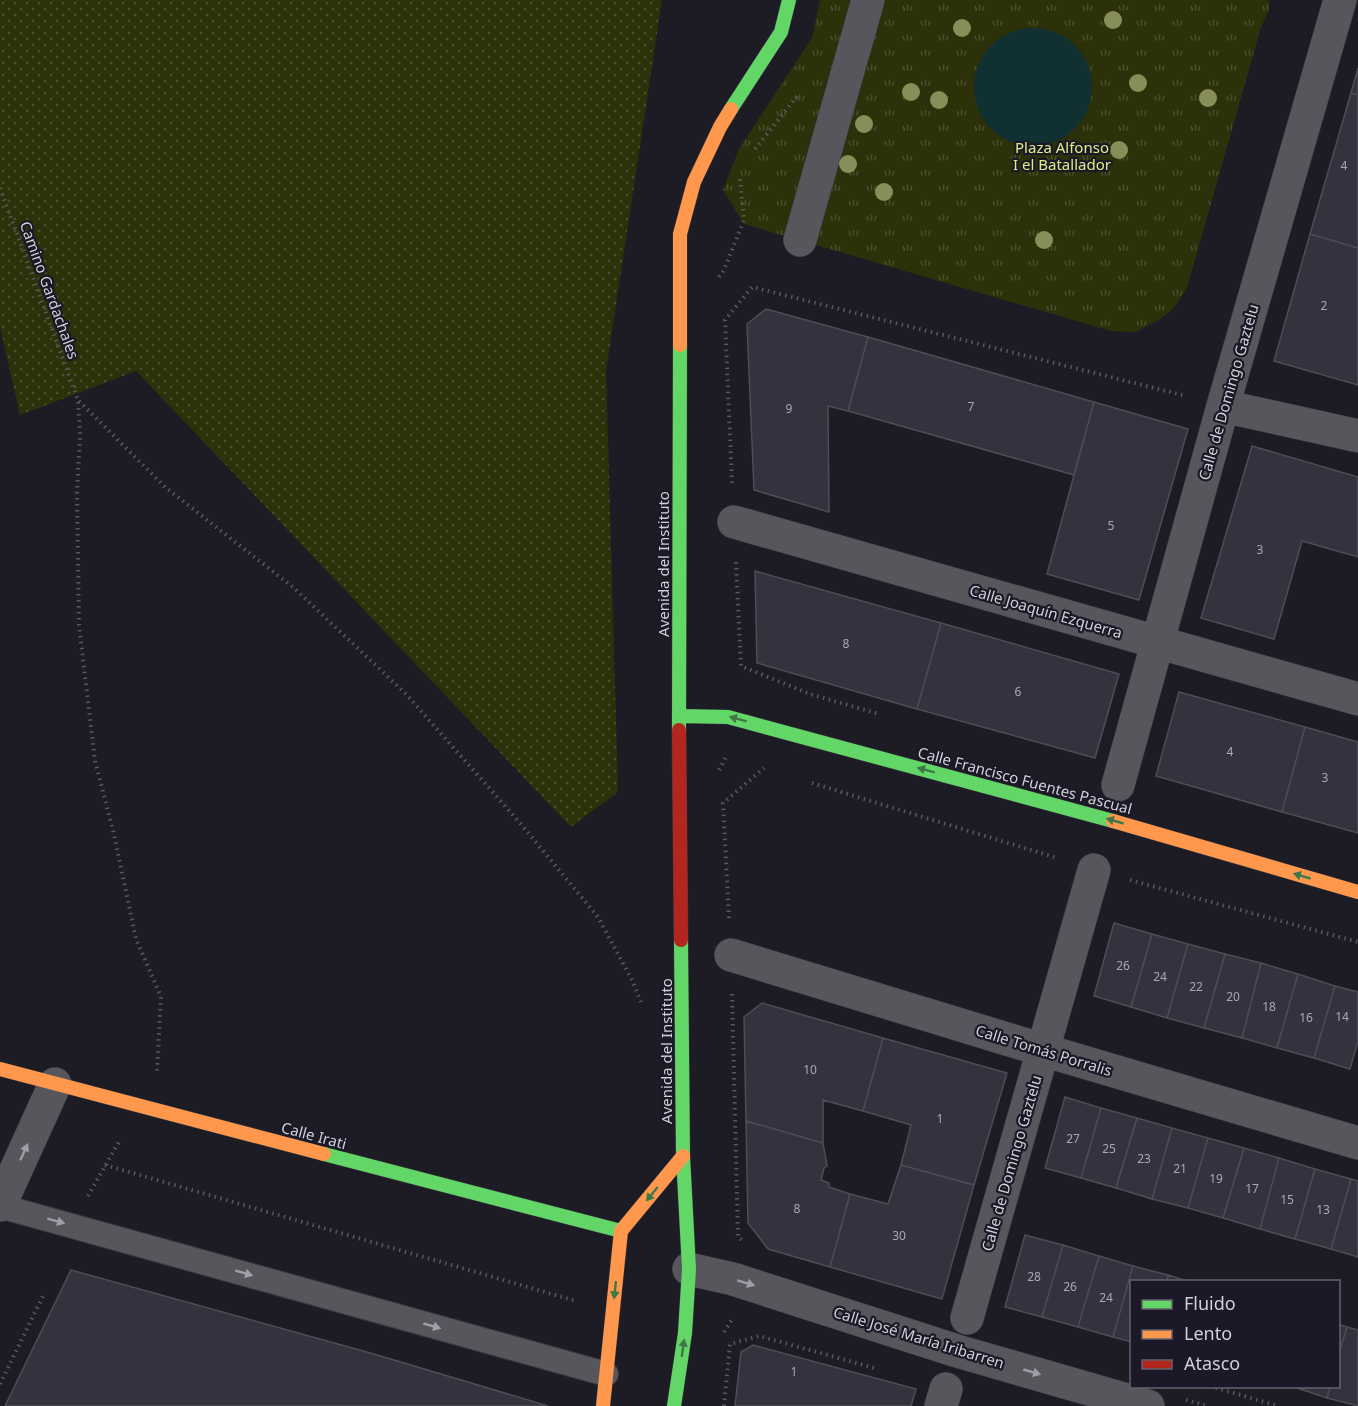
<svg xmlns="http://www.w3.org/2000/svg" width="1358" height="1406" viewBox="0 0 1358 1406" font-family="'Noto Sans',sans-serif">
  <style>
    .grass { fill: url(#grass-dots) }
    .park { fill: url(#park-tufts) }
    .water { fill: #103032 }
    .building { fill: #353240; stroke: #4d4d53; stroke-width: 1.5 }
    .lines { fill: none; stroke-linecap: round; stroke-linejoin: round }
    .lane-casing { stroke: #38373e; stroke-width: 26 }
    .street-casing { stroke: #38373e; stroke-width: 34 }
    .fast-casing { stroke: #38373e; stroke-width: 15 }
    .slow-casing { stroke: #38373e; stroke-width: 15 }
    .jam-casing { stroke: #38373e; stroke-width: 15 }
    .path { stroke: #58585d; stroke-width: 4; stroke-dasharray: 1.5 4.5; stroke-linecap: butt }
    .lane { stroke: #57565c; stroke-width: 24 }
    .street { stroke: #57565c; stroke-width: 33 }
    .fast { stroke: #63d668; stroke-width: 14 }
    .slow { stroke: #ff974d; stroke-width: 14 }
    .jam { stroke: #b3261e; stroke-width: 14 }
    .tree { fill: #888e59 }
    .oneway { fill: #3f7848 }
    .oneway2 { fill: #a09fa7 }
    .labels { text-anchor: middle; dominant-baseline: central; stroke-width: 4.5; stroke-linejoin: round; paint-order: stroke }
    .number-label { font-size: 12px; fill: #aaa8b3 }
    .park-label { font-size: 15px; fill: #dfec84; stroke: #1b1927 }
    .street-label { font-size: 15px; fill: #d1d0d9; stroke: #1b1927 }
  </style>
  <defs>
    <pattern id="grass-dots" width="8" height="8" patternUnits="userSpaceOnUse" patternTransform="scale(1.5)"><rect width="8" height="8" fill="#2d3109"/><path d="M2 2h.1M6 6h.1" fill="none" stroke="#4a4e2c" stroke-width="1.8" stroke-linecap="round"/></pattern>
    <pattern id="park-tufts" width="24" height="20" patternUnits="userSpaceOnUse" patternTransform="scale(1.5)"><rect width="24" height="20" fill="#2d3109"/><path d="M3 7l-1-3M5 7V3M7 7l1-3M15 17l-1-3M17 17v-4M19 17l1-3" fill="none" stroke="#4a4e2c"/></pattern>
  </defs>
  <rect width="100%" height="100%" fill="#1d1c24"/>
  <path class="grass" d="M0,0H662L606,371L618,792L571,827L136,371L20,415L0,327Z"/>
  <path class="park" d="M820,0H1269V10L1261,27L1187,288L1174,308L1159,320L1136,332L1111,331L744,224L723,190L739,149L812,38Z"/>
  <path class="water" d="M974 87a59 59 0 1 1 118 0a59 59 0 1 1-118 0Z"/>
  <path class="building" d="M1358,68V95L1351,93Z
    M1351,93L1358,95V248L1310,234Z
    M1310,234L1358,248V385L1274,361Z
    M766,309L868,337L848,411L828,406L829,512L754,490L747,324Z
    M868,337L1094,402L1074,475L848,411Z
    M1094,402L1188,429L1139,600L1047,574Z
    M1252,446L1358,477V557L1302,541L1274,639L1201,618Z
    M755,571L941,623L917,709L757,663Z
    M941,623L1119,674L1095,758L917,709Z
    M1179,692L1305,727L1282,812L1156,776Z
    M1305,727L1358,742V833L1282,812Z
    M1114,923L1152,934L1131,1007L1094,996Z
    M1152,934L1188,944L1167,1018L1131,1007Z
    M1188,944L1225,954L1204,1028L1167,1018Z
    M1225,954L1261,963L1242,1038L1204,1028Z
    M1261,963L1298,974L1277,1048L1242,1038Z
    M1298,974L1335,986L1314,1058L1277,1048Z
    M1335,986L1358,992V1041L1350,1069L1314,1058Z
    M762,1003L883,1038L863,1111L823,1100V1143L746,1121L744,1017Z
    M883,1038L1007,1073L974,1185L901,1165L911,1125L863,1111Z
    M1065,1097L1101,1108L1081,1178L1045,1168Z
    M1101,1108L1137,1118L1116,1188L1081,1178Z
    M1137,1118L1172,1128L1152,1199L1116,1188Z
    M746,1121L823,1143L827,1166L824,1168L821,1180L829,1183V1187L850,1194L830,1267L768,1249L748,1223Z
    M1172,1128L1208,1138L1188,1208L1152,1199Z
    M1208,1138L1244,1148L1223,1218L1188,1208Z
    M1244,1148L1279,1158L1260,1229L1223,1218Z
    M1279,1158L1315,1169L1295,1239L1260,1229Z
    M901,1165L974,1185L942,1299L830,1267L850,1194L888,1204Z
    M1315,1169L1351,1179L1331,1249L1295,1239Z
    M1351,1179L1358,1181V1257L1331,1249Z
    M1025,1235L1063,1245L1042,1317L1005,1307Z
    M1063,1245L1099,1256L1078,1327L1042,1317Z
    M1099,1256L1133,1266L1113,1337L1078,1327Z
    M1133,1266L1168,1275L1167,1282H1132V1342L1113,1337Z
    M71,1270L374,1354L548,1406H5Z
    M1168,1275L1190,1282H1167Z
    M1338,1324L1347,1327L1338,1357Z
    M1347,1327L1358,1330V1406L1327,1398L1330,1386H1338V1357Z
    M753,1345L916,1389L911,1406H735L741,1352Z
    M1291,1386H1330L1327,1398Z"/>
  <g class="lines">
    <g class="lane-casing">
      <path id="lane" d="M0,1206L606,1374"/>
    </g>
    <g class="street-casing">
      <path id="street" d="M800,240L868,0
        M1223,406L1358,436
        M734,522L1358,699
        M1118,785L1223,406L1340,0
        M731,955L1043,1050L1358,1143
        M0,1205L55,1084
        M689,1269L733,1279L957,1351L1148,1406
        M967,1318L1094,870
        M941,1406L946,1389"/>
    </g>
    <g class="fast-casing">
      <path id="fast" d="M731,109L781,32L789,0
        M679,716L728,717L1113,821
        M679,730L680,345
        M324,1154L621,1231
        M674,1406L685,1333L689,1269L683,1156L681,940"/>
    </g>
    <g class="slow-casing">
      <path id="slow" d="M680,345V234L694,182L720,127L731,109
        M1113,821L1358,892
        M0,1069L324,1154
        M603,1406L621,1231L683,1156"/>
    </g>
    <g class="jam-casing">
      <path id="jam" d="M679,730L681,940"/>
    </g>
    <path class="path" d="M755,149L799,94
      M0,188L78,400L80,435L77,493L79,625L95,761L113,830L136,939L161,997L157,1071
      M719,277L724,270L744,220L740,179
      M79,401L165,487L294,588L406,694L520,823L598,917L632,980L641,1002
      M732,483L725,320L752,287L1186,396
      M736,562L741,666L810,694L879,714
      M719,770L727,755
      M812,783L1057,858
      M1130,880L1358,942
      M729,918L723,803L764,768
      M732,994L738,1237L742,1240
      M105,1165L576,1301
      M88,1196L120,1140
      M724,1332L733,1318
      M0,1384L43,1296
      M1210,1386L1278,1406
      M1186,1400L1208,1406
      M724,1406L730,1344L759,1336L878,1369"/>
    <use href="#lane" class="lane"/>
    <use href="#street" class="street"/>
    <use href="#fast" class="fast"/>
    <use href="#slow" class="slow"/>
    <use href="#jam" class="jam"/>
  </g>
  <g class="tree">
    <circle cx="1113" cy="20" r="9"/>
    <circle cx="962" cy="28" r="9"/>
    <circle cx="1138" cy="83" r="9"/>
    <circle cx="911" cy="92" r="9"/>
    <circle cx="1208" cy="98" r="9"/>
    <circle cx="939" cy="100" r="9"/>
    <circle cx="864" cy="124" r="9"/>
    <circle cx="1119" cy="150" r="9"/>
    <circle cx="848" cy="164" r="9"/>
    <circle cx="884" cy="192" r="9"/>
    <circle cx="1044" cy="240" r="9"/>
  </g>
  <defs><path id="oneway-solid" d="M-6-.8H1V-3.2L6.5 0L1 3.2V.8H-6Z" transform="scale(1.5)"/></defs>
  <g class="oneway">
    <use href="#oneway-solid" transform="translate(738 719) rotate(-165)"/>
    <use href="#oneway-solid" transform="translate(926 770) rotate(-165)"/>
    <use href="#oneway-solid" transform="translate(1115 821) rotate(-164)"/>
    <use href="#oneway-solid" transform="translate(1302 876) rotate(-164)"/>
    <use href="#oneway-solid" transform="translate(652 1194) rotate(129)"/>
    <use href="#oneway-solid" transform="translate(615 1290) rotate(96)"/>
    <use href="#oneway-solid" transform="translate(683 1348) rotate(-82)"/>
  </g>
  <g class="oneway2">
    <use href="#oneway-solid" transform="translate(24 1152) rotate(-66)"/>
    <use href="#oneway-solid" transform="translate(56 1221) rotate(15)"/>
    <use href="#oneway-solid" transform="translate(244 1273) rotate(16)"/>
    <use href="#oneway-solid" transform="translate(746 1283) rotate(17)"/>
    <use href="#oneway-solid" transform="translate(432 1326) rotate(16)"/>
    <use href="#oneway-solid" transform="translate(1032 1372) rotate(16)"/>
  </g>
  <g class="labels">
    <g class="number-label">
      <text x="1344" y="165">4</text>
      <text x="1324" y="305">2</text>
      <text x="971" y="406">7</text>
      <text x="789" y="408">9</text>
      <text x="1111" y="525">5</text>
      <text x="1260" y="549">3</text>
      <text x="846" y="643">8</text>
      <text x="1018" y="691">6</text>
      <text x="1230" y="751">4</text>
      <text x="1325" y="777">3</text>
      <text x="1123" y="965">26</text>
      <text x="1160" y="976">24</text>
      <text x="1196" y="986">22</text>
      <text x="1233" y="996">20</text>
      <text x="1269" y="1006">18</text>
      <text x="1342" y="1016">14</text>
      <text x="1306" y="1017">16</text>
      <text x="810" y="1069">10</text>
      <text x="940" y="1118">1</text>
      <text x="1073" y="1138">27</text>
      <text x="1109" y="1148">25</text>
      <text x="1144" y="1158">23</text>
      <text x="1180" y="1168">21</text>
      <text x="1216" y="1178">19</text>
      <text x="1252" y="1188">17</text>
      <text x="1287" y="1199">15</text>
      <text x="797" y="1208">8</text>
      <text x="1323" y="1209">13</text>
      <text x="899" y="1235">30</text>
      <text x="1034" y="1276">28</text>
      <text x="1070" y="1286">26</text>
      <text x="1106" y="1297">24</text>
      <text x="794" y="1371">1</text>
    </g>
    <g class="park-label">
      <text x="1062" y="147">Plaza Alfonso<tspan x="1062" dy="17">I el Batallador</tspan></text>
    </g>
    <g class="street-label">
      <text transform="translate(50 290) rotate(70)">Camino Gardachales</text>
      <text transform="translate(1228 392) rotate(-74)">Calle de Domingo Gaztelu</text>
      <text transform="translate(663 564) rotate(-90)">Avenida del Instituto</text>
      <text transform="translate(1046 611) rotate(16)">Calle Joaquín Ezquerra</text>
      <text transform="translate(1025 780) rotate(15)">Calle Francisco Fuentes Pascual</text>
      <text transform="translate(1044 1050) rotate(17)">Calle Tomás Porralis</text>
      <text transform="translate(666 1051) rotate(-90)">Avenida del Instituto</text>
      <text transform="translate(314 1135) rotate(15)">Calle Irati</text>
      <text transform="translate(1011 1163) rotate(-74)">Calle de Domingo Gaztelu</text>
      <text transform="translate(919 1337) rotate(17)">Calle José María Iribarren</text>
    </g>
  </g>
  <rect x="1130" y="1280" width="210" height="108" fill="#1b1927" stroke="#64626e" stroke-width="1.5"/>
  <rect x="1142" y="1300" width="30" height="9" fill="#63d668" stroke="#64626e" stroke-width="1.5"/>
  <text x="1184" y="1310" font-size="18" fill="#d1d0d9">Fluido</text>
  <rect x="1142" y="1330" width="30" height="9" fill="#ff974d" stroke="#64626e" stroke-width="1.5"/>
  <text x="1184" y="1340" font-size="18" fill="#d1d0d9">Lento</text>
  <rect x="1142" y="1360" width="30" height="9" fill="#b3261e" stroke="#64626e" stroke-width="1.5"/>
  <text x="1184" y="1370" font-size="18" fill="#d1d0d9">Atasco</text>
</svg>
